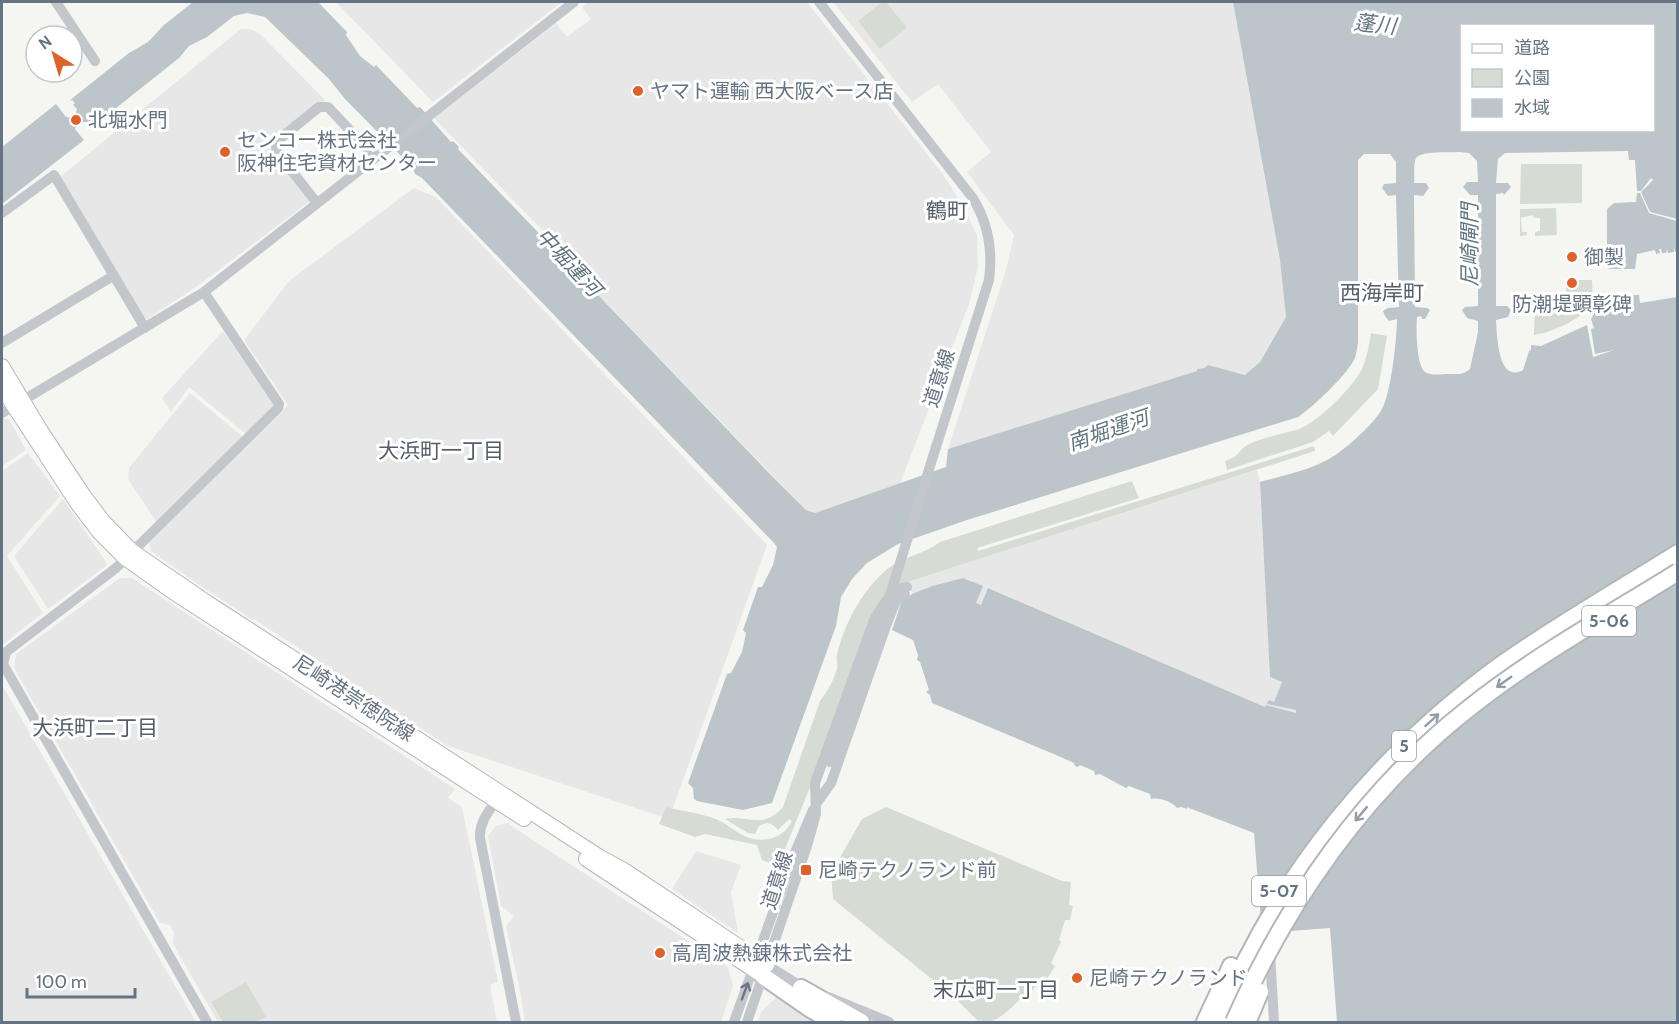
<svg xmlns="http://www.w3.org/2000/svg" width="1679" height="1024" viewBox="0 0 1679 1024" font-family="Cabin,'Noto Sans JP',sans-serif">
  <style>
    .built { fill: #e6e7e6 }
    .green { fill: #d6dcd3 }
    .water { fill: #bcc5ca; fill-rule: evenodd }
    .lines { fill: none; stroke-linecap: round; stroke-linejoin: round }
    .major-casing { stroke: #b4b8bc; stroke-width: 16 }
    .highway-casing { stroke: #b4b7ba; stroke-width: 20 }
    .minor { stroke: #c3c6ca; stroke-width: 10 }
    .major { stroke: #fff; stroke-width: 14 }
    .highway { stroke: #fff; stroke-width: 16 }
    .highway-bridge-casing { stroke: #b4b7ba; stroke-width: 20; stroke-linecap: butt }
    .minor-bridge { stroke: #c3c6ca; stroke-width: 10 }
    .highway-bridge { stroke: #fff; stroke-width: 16 }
    .oneway { stroke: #939da8 }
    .oneway2 { stroke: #6a7787 }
    .poi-dot { fill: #df6129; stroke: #fff; stroke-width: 2 }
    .labels { text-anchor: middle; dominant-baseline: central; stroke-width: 6; stroke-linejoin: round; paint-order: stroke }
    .shield { fill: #fff; stroke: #939da8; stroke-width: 1.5 }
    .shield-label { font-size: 18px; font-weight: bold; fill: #657383 }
    .poi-label { font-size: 20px; fill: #657383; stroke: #fff; text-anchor: start }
    .street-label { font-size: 20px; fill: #657383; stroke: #fff }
    .water-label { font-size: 21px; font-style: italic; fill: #61757f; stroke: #fff }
    .neighbourhood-label { font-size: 21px; fill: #535d68; stroke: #fff }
  </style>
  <rect width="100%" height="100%" fill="#f5f6f2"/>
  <path class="built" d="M336,2H562L433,102Z
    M588,2H807L942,173L965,209L977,236L978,267L970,301L900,484L815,513L806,510L542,236L545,233L434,118L556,23L567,37L591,19L582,7Z
    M833,2H1233L1280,260L1286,317L1260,362L1245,375L1208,365L1197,371L948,449L1006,270L1014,235L967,172L991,152L938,84L912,102Z
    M241,29H250L260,34L325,100L267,146L310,201L199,285L147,319L142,318L60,177Z
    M414,188L436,197L767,545L669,819L448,746L254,619L253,620L198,584L152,552L150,547L149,542L288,405L244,340L289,281Z
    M223,331L274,404L273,408L246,434L189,387L171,412L162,398Z
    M190,393L243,437L156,521L128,479L129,468Z
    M3,419H9L26,450L2,466V420Z
    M28,453L60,496L7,556L43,613L2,645V471Z
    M1257,470L1260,482L1270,677L1282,682L1274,702L1267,703L1297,710L1296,713L1267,705L1265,707L989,588L981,605L976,603L971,580L963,578L932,586L912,594L908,582Z
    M63,499L106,562V566L48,609L14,556Z
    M120,578H132L455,789L448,798L462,807L498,982L490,985L497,1022H218L173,944L174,933L170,925L160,923L14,668L16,654Z
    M2,685L196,1022H2Z
    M507,823L728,967L733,986L721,1022H525L520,991L506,926L514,916L501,906L488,836L496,826Z
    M696,851L741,865L731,892L738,933L672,889Z
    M779,995L823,1022H758L761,1012Z"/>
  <path class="green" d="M882,2H886L907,28L880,49L858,21Z
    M1521,164H1582V203L1520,204Z
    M1556,208L1557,235L1535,236V232L1540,231V218H1534L1533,215L1521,218L1522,232H1527V235L1520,236V209Z
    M1568,280H1592C1592,287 1594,298 1591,304C1583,319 1550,333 1534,335L1535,300H1560L1566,294V283Z
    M1371,333L1387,336L1378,389L1333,436L1329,431L1313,442L1227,470L1225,461C1240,456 1237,452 1246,446C1255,439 1287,433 1299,429C1319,421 1352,388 1362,369C1367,357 1369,346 1371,333Z
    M1314,446L1315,451L908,582L813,780L778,866L762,860L757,845L705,834L695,837L659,824L666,807C682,811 700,813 716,819C726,823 734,831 744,836C763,844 783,839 792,821L789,819L778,830C773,823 767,821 759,826L755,834L748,833L725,819C746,814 762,831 783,807L820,701C828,691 834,680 837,668C838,664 836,659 837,655C844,624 861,593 884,572C900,557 923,555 940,542L1132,481L1139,498L977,548L978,551Z
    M886,807L1062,881L1071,882L1069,905L1073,906L1070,920H1065L1059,940L1061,942L1051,963L1055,966L1047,979L1043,976L1029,995L1027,992C1015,1004 1000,1023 983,1022L981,1020L978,1021L954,997L833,899L831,873L862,819Z
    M246,982L266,1017L255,1022H223L211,1002Z"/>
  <path class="water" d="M193,2H318L347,32L346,35L360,56L374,67L376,65L417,108L420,107L451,142L453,141L459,147L458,149L768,472L806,510L815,513L946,467L948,449L1197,371V369L1204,368L1208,365L1245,375L1260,362L1286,317L1280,260L1233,2H1677V219L1650,212L1641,192L1653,180L1651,178L1641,191H1637L1635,160H1629L1628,151L1505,153L1498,159L1496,183H1508L1511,187L1504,195L1503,193L1496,194V306H1507L1511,310L1508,317L1496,320C1497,336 1498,384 1523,370L1529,351L1531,350V345L1541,346L1587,325L1593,357L1614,350L1595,354L1591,329L1594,328L1591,319L1605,295H1639L1640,303L1677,297V1022H1337L1330,928L1262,933L1254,833L1189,808L1187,807V809L1181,807L1177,808C1172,802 1160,797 1151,799L1150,794L1129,786L1126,788L1100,774L1095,775L1094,771L1080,765L1078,767L1075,766L1074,763L1056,755L932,703L930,695L926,692L929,690L920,662L917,660L918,655L913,640L892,630L901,603L912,594L932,586L963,578L983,586L976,603L981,605L988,588L1265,707L1266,705L1296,713V710L1267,704L1269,700L1274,702L1282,682L1270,677L1260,482C1279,477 1308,470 1325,461C1341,454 1374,424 1382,409C1391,393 1397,338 1397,319L1389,321L1385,316L1383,311L1388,308L1399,307L1396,195L1388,196L1382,188L1384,184L1396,183V162L1390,154H1364L1358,160V343C1357,348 1356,354 1355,358C1347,375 1313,407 1298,417L964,521L898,544L867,563L852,579L841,597L836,626L772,803L743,810L697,801L694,799L693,788L688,783L727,674L731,673L742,652L746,633L743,630L758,587H762L773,565L777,547L774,543L422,178L415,174L413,168L345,99L329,79L265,17L247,13L234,16L207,37L189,46L179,58L91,128L86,122H80L75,116L77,109L73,105L75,103L72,100L69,101L129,53L148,42L164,25ZM1462,26H1654V130H1462ZM1459,152L1469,153L1477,161L1478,182H1467L1463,187L1470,195H1478V306L1465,307L1462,310L1467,318L1478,321V332L1470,369C1463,375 1457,374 1448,374C1442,374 1431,376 1425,372C1416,365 1416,327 1417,317L1421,316L1422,319H1425L1430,310L1427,308L1415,307L1414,195L1423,196L1429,188L1426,183H1414C1415,176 1413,164 1416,158C1422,150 1450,153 1459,152Z
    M56,104L66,117L72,118L77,125L75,129L84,140L2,204V147Z
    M1637,193H1640L1649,213L1677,221V252H1675L1674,248V252L1668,253L1667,249L1666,253H1662L1661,249H1659L1660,253L1656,254L1655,250L1637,254L1635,269H1607V209L1614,203L1636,202Z"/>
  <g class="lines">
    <g class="major-casing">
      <path id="major" d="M2,366L41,431L84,496L103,521L132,551L208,603L600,857L624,870L767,965
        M2,388L77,503L99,532L125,558L173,592L524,819
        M586,859L763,976"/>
    </g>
    <g class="highway-casing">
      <path id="highway" d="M763,976L809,1008L833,1022
        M801,988L861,1022
        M1205,1022L1231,966
        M1218,1022C1276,877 1378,753 1505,662C1561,623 1620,589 1678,553"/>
    </g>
    <path class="minor" d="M56,2L95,61
      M819,2L972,197C988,222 993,250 989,280L936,447
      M317,203L276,151V142L319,107H328L375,157
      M2,213L54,175L145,328
      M204,292L279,404L278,408L116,568L6,652L3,664L207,1022
      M2,343L113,276
      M2,413L204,292L574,2
      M496,801C488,812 479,823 480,838L516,1022
      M816,804L831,783L886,626L896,601L905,594
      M1270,953L1274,1022
      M767,965L805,989
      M828,997L889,1022
      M734,1022L791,862L813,810
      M747,1022L807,846L816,814L815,783L874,620C881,608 892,588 907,587"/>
    <use href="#major" class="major"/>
    <use href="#highway" class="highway"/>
    <g class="highway-bridge-casing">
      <path id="highway-bridge" d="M1249,1018L1260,992
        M1234,1022C1287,902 1364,791 1468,709C1533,657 1607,616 1678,572"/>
    </g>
    <path class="minor-bridge" d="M830,762L886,608L936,447"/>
    <use href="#highway-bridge" class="highway-bridge"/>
  </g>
  <defs><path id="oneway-shaft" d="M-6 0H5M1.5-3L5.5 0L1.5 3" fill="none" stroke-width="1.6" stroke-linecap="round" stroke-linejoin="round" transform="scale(1.5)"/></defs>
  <g class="oneway">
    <use href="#oneway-shaft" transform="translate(1504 682) rotate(145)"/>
    <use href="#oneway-shaft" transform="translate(1432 720) rotate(-42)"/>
    <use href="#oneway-shaft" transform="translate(1361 814) rotate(130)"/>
  </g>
  <use class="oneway2" href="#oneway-shaft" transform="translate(745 991) rotate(-70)"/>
  <g class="poi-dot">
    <circle cx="638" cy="91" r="6"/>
    <circle cx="76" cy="120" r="6"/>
    <circle cx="225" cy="152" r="6"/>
    <circle cx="1572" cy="257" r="6"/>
    <circle cx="1572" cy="283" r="6"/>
    <rect x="800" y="864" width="12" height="12" rx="3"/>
    <circle cx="660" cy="953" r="6"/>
    <circle cx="1077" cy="978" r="6"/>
  </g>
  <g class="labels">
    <g class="shield">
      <rect x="1582" y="606" width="54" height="30" rx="4.5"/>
      <rect x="1392" y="731" width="24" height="30" rx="4.5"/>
      <rect x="1252" y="876" width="54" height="30" rx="4.5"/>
    </g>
    <g class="shield-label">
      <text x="1609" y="621">5-06</text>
      <text x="1404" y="746">5</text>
      <text x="1279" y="891">5-07</text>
    </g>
    <g class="poi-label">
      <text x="650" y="91">ヤマト運輸 西大阪ベース店</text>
      <text x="88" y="120">北堀水門</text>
      <text x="237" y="140">センコー株式会社<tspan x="237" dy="23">阪神住宅資材センター</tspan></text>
      <text x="1584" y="257">御製</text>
      <text x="1572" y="304" text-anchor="middle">防潮堤顕彰碑</text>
      <text x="818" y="870">尼崎テクノランド前</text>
      <text x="672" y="953">高周波熱錬株式会社</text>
      <text x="1089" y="978">尼崎テクノランド</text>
    </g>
    <g class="street-label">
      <text transform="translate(939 378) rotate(-72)">道意線</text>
      <text transform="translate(354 698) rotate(33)">尼崎港崇徳院線</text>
      <text transform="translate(777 880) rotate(-72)">道意線</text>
    </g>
    <g class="water-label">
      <text transform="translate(1375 24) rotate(6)">蓬川</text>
      <text transform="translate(1469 245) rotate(-90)">尼崎閘門</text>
      <text transform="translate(569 262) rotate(47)">中堀運河</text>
      <text transform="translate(1108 430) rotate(-19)">南堀運河</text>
    </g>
    <g class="neighbourhood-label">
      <text x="947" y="210">鶴町</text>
      <text x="1382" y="292">西海岸町</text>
      <text x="441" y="450">大浜町一丁目</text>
      <text x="95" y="727">大浜町二丁目</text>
      <text x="996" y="989">末広町一丁目</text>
    </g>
  </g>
  <rect width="1679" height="1024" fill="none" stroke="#657383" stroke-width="6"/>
  <rect x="1460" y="24" width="195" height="108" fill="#ffffff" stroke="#c1c7cd" stroke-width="1.5"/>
  <rect x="1472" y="44" width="30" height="9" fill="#ffffff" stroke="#c1c7cd" stroke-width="1.5"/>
  <text x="1514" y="54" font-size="18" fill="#657383">道路</text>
  <rect x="1472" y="69" width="30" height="18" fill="#d6dcd3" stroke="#c1c7cd" stroke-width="1.5"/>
  <text x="1514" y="84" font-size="18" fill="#657383">公園</text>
  <rect x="1472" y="99" width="30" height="18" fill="#bcc5ca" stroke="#c1c7cd" stroke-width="1.5"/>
  <text x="1514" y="114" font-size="18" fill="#657383">水域</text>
  <g transform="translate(54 54) rotate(323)"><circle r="28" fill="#ffffff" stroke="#c1c7cd" stroke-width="1.5"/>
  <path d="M0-4.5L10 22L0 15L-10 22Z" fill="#df6129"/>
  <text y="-9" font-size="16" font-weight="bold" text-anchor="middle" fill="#657383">N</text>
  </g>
  <path d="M27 988v9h108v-9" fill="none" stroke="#657383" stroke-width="3"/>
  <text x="36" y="988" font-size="18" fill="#657383" stroke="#ffffff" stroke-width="4.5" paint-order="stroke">100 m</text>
</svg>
